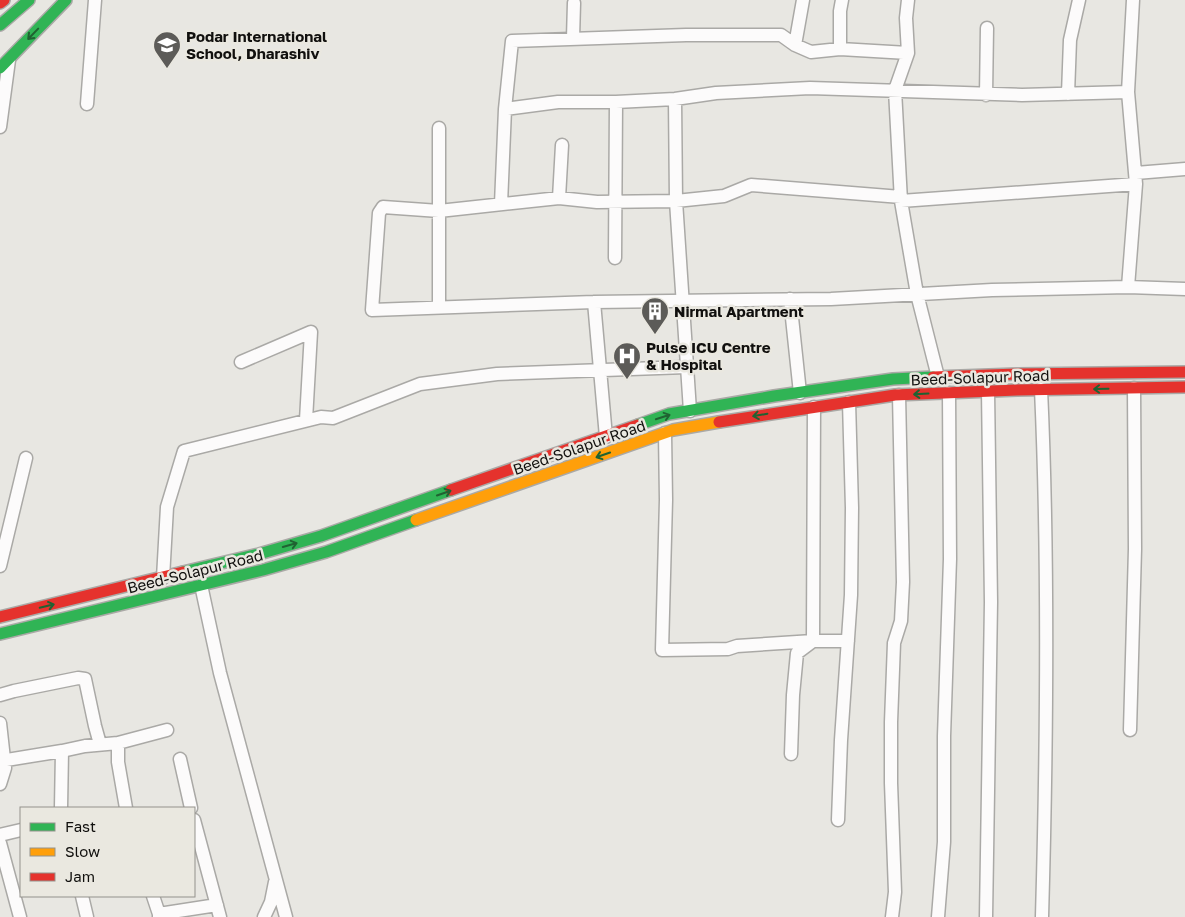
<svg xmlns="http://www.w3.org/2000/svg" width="1185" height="917" viewBox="0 0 1185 917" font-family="'Golos Text',sans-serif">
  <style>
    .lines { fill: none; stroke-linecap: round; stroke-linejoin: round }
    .street-casing { stroke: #aaa9a6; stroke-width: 15 }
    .fast-casing { stroke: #aaa9a6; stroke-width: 14 }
    .slow-casing { stroke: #aaa9a6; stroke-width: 14 }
    .jam-casing { stroke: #aaa9a6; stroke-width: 14 }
    .street { stroke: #fcfbfb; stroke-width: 12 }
    .fast { stroke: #30b455; stroke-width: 11 }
    .slow { stroke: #ff9f0a; stroke-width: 11 }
    .jam { stroke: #e5322d; stroke-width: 11 }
    .oneway { stroke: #206232 }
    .labels { text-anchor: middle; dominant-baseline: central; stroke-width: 5; stroke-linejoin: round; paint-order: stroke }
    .poi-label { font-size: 15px; font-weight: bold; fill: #11100e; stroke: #eae8e0; text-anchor: start }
    .street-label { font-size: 15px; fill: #11100e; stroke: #eae8e0 }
  </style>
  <rect width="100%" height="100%" fill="#e8e7e2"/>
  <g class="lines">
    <g class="street-casing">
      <path id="street" d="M908,0L906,18L908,53L895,90L901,201L917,294L938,377
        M573,38L574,3
        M795,45L803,0
        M840,49V11L842,0
        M1068,94L1070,40L1079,0
        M986,95L987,28
        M675,99L676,201L690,411
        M87,104L95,0
        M505,109L558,102H616L675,99L716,93L810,88L1022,95L1128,92L1133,0
        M0,127L9,60
        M1136,173L1185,169
        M901,197L751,185L724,196L676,201L597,202L559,198L439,211L383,207L379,213L372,310L594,302L831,299L992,290L1128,287L1136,184L1128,92
        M559,198L562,145
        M901,201L1136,184
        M501,204L505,109L512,41L686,35H781L795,45L811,52L840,49L908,53
        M615,258L616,102
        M1128,287L1185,289
        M790,299L800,393
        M594,302L606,437
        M439,307V128
        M241,362L311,332L306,420
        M1041,389C1049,565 1047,741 1042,917
        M814,407L813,641H848
        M665,433L666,500L662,650L728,649L737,646L813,641L797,653L793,695L791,754
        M0,566L26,458
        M163,578L167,507L184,451L321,417L333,418L420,384L497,374L686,367
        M201,585L220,673L286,917
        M0,695L14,691L78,678L85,679L95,726L100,744
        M0,723L5,768L0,784
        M1130,730L1135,549L1134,388
        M118,743V762L126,808
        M180,759L191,808
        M0,761L62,751L85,746L118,743L167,730
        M61,808L62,751
        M194,820L220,917
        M838,820L841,740L851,595L852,508L849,402
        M0,835L21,830
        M0,843L20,917
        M82,896L87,917
        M153,896L159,914
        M159,917V914L217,905
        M264,917L271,902L275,882
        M892,917L895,892L891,783V722L894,643L901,621L903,582L899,395
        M938,917L944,842V736L950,559L949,393
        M986,917L991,602L988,391"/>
    </g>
    <g class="fast-casing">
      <path id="fast" d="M0,25L29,0
        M0,68L66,0
        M638,425L669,414L774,396L893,379L933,377
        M183,572L259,554L321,536L451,490
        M0,634L263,570L326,552L416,520"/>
    </g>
    <g class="slow-casing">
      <path id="slow" d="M416,520L673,430L719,422"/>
    </g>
    <g class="jam-casing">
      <path id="jam" d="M0,3L4,0
        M933,377L1017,374L1185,372
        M719,422L895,395L1017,390L1185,387
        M451,490L638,425
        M0,617L183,572"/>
    </g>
    <use href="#street" class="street"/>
    <use href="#fast" class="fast"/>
    <use href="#slow" class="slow"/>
    <use href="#jam" class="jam"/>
  </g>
  <defs><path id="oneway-shaft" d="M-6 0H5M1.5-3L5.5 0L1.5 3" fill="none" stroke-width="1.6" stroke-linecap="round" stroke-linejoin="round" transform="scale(1.25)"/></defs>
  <g class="oneway">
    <use href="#oneway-shaft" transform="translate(33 34) rotate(134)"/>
    <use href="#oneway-shaft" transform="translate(1101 389) rotate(179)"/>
    <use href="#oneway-shaft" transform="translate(921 394) rotate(177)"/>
    <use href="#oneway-shaft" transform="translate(760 415) rotate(170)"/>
    <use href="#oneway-shaft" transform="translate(663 417) rotate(-18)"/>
    <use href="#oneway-shaft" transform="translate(603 455) rotate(161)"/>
    <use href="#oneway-shaft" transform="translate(444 493) rotate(-19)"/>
    <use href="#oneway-shaft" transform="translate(290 545) rotate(-16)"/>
    <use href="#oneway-shaft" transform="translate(47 606) rotate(-13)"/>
  </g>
  <defs>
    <g id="school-pin" transform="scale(1.4375)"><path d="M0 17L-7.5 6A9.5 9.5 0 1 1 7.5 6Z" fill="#5c5b58" stroke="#eae8e0"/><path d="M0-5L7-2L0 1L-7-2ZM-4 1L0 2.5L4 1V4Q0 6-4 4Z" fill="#fff"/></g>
    <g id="building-pin" transform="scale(1.4375)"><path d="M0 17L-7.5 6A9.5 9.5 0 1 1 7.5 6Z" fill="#5c5b58" stroke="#eae8e0"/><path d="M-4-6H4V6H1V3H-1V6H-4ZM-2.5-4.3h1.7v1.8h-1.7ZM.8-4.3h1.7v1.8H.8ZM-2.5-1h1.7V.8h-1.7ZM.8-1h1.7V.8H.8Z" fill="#fff"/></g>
    <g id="hospital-pin" transform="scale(1.4375)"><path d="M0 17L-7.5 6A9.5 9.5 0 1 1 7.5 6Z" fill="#5c5b58" stroke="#eae8e0"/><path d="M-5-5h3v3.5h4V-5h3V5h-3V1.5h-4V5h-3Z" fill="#fff"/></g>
  </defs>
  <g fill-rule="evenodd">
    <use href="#school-pin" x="167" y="45"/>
    <use href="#building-pin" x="655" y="311"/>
    <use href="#hospital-pin" x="627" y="356"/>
  </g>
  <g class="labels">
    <g class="poi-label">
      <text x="186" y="36">Podar International<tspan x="186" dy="17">School, Dharashiv</tspan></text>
      <text x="674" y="311">Nirmal Apartment</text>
      <text x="646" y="347">Pulse ICU Centre<tspan x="646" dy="17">&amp; Hospital</tspan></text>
    </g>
    <g class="street-label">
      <text transform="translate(980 377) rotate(-2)">Beed-Solapur Road</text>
      <text transform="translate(579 447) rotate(-19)">Beed-Solapur Road</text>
      <text transform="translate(195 571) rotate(-14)">Beed-Solapur Road</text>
    </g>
  </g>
  <rect x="20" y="807" width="175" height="90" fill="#eae8e0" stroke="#93928c"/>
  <rect x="30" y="823" width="25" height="8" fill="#30b455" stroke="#93928c"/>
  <text x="65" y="832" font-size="15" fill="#11100e">Fast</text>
  <rect x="30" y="848" width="25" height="8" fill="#ff9f0a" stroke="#93928c"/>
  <text x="65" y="857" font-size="15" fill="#11100e">Slow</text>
  <rect x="30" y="873" width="25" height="8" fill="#e5322d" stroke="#93928c"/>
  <text x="65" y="882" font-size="15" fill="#11100e">Jam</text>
</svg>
